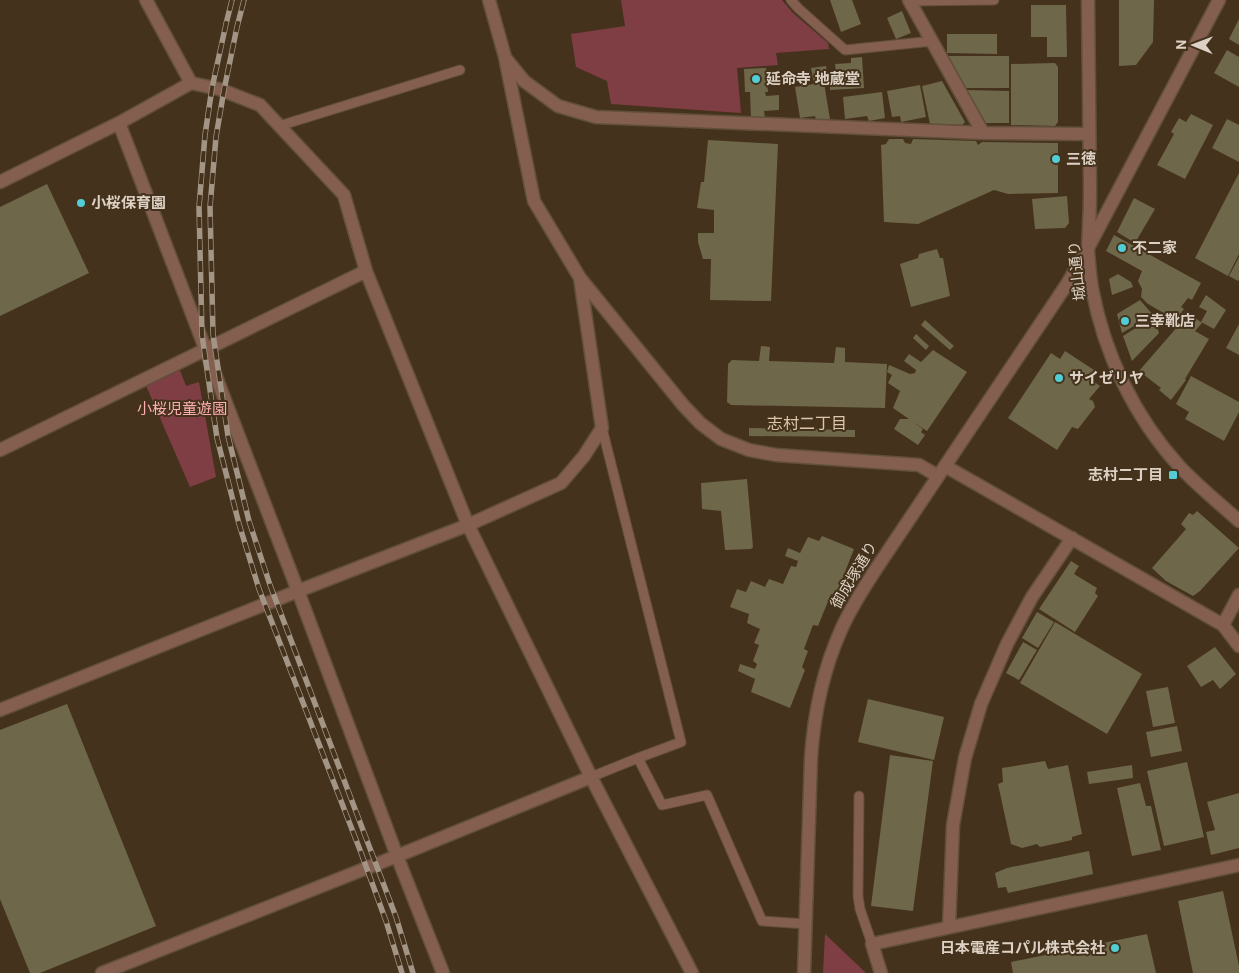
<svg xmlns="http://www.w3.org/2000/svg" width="1239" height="973" viewBox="0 0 1239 973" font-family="Roboto,'Noto Sans JP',sans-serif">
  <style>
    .green { fill: #7f3e43 }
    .building { fill: #6e674a }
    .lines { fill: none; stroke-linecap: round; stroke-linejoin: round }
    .service-casing { stroke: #604f3a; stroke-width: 11 }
    .minor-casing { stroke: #604f3a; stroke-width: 15 }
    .tertiary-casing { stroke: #604f3a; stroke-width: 15 }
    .service { stroke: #845e4f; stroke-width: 9 }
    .minor { stroke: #845e4f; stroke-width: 12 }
    .tertiary { stroke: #845e4f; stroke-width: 12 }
    .rail-casing { stroke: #a39585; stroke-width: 5.5 }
    .rail { stroke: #45321c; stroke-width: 4; stroke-dasharray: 11; stroke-linecap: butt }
    .poi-dot { fill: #52ccd5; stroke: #45321c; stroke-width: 2 }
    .labels { text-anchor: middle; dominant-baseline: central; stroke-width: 4; stroke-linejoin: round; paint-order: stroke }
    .poi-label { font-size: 15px; font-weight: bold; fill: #dcd1c4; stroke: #45321c; text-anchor: start }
    .street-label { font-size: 15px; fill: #dcd1c4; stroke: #45321c }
    .park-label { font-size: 15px; fill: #feafb3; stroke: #45321c }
    .neighbourhood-label { font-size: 16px; fill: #dcc5ab; stroke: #45321c }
  </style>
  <rect width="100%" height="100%" fill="#45321c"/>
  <path class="green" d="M621,0H782L793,13L828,43L829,49L776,53L778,65L737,68L741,113L611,104L607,81L576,67L571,34L625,26Z
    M178,365L186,386L199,382L216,477L190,487L144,381Z
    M825,934L866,973H823Z"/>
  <path class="building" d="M830,0H852L861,24L841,32Z
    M1119,0H1154L1153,42L1136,65L1119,66Z
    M1031,5H1066L1067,57H1047V37H1031Z
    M902,11L911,33L896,39L887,18Z
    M1239,19V45L1229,39Z
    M947,34H997V54L947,53Z
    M1227,50L1239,57V87L1214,73Z
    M948,56H1009V88H966Z
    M862,57L864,88L830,90V73H836L835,64L851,63V58Z
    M1055,63L1058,67V122L1055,126L1011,125V64Z
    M826,66L828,79L820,80L821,84L824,83L830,119L816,121L815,116L800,118L795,87L814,84L811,68Z
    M766,68L767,74H769V84H767L768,92H765L766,96L779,95V110L764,111L765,118L751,119L750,92H745L744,69Z
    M942,81L965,122L962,125L930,124L922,86Z
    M920,85L926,117L901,122L900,116L892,117L887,91Z
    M967,90L1009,91V123H986Z
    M882,92L885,118L869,121L867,116L845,119L843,97Z
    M1191,114L1213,125L1185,179L1157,165L1174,134L1171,132L1179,118L1186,122Z
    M1227,119L1239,125V162L1212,148Z
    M889,139H903L905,143L911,144L913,139L976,141L978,145L982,142L1058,143V193L1008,194L994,190L918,224L884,222L881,145L886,144Z
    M708,140L778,144L771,301L710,300L711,259H703L698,242V233H714V210L697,208L701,182H704Z
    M1239,173V254L1228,276L1195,258Z
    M47,184L89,273L0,316V207Z
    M1067,196L1069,223L1065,228L1035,229L1032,199Z
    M1134,198L1155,209L1135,243L1117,232Z
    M1114,235L1201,283L1192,300L1188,298L1181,307L1184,309L1176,320L1148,304L1141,297L1142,289L1138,281L1142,271L1106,251Z
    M937,249L940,258H943L950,296L911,307L900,264L918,258L919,254Z
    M1239,257V279L1238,281L1229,276Z
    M1118,274L1131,282L1133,287L1112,295L1109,279Z
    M1206,295L1226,310L1214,329L1201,322L1207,311L1199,307Z
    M1140,300L1153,315L1122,333L1117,314Z
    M1186,311L1202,323L1195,331L1209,339L1185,379L1186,380L1171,400L1159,390L1161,388L1139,371L1178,326L1176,322Z
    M1153,317L1159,333L1132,361L1123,336Z
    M925,320L954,346L950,350L921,325Z
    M1239,324V355L1226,348Z
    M916,334L929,346L926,350L913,338Z
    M761,346L770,347L769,361L834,363L836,347L845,348V362L887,364L885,408L731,405L727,402L728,364L732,360L759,361Z
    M933,350L967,372L927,431L912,421L923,429L921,432L925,435L918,445L894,429L900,419H909L893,408L900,391L888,383L892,375L887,372L889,365L910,374L915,373L916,370L904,361L909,354L921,362Z
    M1065,351L1097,372L1093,381L1100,386L1089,399L1093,401L1095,407L1078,429L1072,427L1057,450L1008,418L1051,353L1060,359Z
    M1191,376L1239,402V412L1224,441L1185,419L1189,412L1176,404Z
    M749,428L855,430V437L749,436Z
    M747,479L753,547L751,549L725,550L721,511L702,509L701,483Z
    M1197,511L1239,548L1200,591L1193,596L1166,581L1152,568L1186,529L1181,524L1189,513L1193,515Z
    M822,536L854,549L836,595L831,594L818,626L813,625L804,649L808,651L802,667L805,670L790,708L751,692L755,679L738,671L740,664L755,669L757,664L753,661L759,645L754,643L760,629L747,623L749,614L730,607L737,589L746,592L751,581L765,587L769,579L783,584L791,566L796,567L798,561L785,556L788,548L800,553L808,537L819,541Z
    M1071,561L1079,566L1074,574L1097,588L1095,593L1098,596L1075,632L1039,609Z
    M1037,612L1054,622L1038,648L1022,638Z
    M1055,622L1142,674L1107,734L1020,683Z
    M1023,642L1037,650L1019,680L1006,673Z
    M1215,647L1236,674L1220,689L1213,680L1201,687L1187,666Z
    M1168,687L1175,723L1153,727L1146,691Z
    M868,699L944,717L934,760L858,742Z
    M67,704L156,926L40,973H30L0,899V730Z
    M1177,726L1182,751L1151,757L1146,732Z
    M890,755L933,761L913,911L871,906Z
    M1045,761L1048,769L1068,765L1082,834L1072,837V840L1040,847L1037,844L1022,848L1011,844L998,784L1003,782L1002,768Z
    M1187,762L1204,837L1164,846L1147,771Z
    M1132,765L1133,778L1089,784L1087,772Z
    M1140,783L1146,806H1151L1161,850L1132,856L1117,788Z
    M1239,793V848L1211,855L1206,832L1215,830L1207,802Z
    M1089,851L1093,874L1008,893L1006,887L998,888L995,873L1007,868Z
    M1223,891L1239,966V973H1193L1178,901Z
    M1147,934L1156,973H1013L1011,962Z"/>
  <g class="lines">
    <g class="service-casing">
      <path id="service" d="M791,0L798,8L845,50L933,41
        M910,1L994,0
        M279,126L460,70
        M638,758L662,805L707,795L762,921L806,924
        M591,777L638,758L681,742L602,428
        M859,796L858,896L860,909L872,944"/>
    </g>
    <g class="minor-casing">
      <path id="minor" d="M146,0L191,83
        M489,0L505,57L534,201L580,278L683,405L700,423L721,439L749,450L776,455L919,465L938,476
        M909,0L983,133
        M507,60L524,81L558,106L596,117L983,133L1089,134
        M119,123L298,591L397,856L443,973
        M0,182L119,123L191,83L219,89L260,105L344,195L366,271L468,525L591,777L692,973
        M0,450L366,271
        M945,466L1223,625L1239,646
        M1223,625L1239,595
        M0,710L298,591L468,525L561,483L584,456L602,428L580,278
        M949,927L953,825L965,758L981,704L1007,644L1032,597L1072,538
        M102,973L397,856L591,777
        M881,973L872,944L1239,865"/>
    </g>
    <g class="tertiary-casing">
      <path id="tertiary" d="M1088,0C1089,62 1089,124 1090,186C1090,199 1090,211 1089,224C1089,233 1088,242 1088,251C1089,263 1090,276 1092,288C1104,354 1135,418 1180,467C1198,486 1219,503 1239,521
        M804,973L811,758C814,714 823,670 841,630C850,609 862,591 874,572L1067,284L1088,248L1219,0"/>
    </g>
    <use href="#service" class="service"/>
    <use href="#minor" class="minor"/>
    <use href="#tertiary" class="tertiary"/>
    <g class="rail-casing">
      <path id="rail" d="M232,0L226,24L212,88L205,135L199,207L202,335L217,438L239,524L259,589L360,850L386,921L402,973
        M244,0L237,27L224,90L216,137L210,207L213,334L228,436L249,521L270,585L396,917L413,973"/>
    </g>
    <use href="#rail" class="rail"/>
  </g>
  <g class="poi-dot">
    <circle cx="756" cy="79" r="5"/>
    <circle cx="1056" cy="159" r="5"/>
    <circle cx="81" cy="203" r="5"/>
    <circle cx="1122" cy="248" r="5"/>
    <circle cx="1125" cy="321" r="5"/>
    <circle cx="1059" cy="378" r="5"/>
    <rect x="1168" y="470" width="10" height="10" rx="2.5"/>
    <circle cx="1115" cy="948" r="5"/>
  </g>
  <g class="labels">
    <g class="poi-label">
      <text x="766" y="79">延命寺 地蔵堂</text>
      <text x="1066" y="159">三徳</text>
      <text x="91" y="203">小桜保育園</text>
      <text x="1132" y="248">不二家</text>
      <text x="1135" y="321">三幸靴店</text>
      <text x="1069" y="378">サイゼリヤ</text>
      <text x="1163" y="475" text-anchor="end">志村二丁目</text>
      <text x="1105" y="948" text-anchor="end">日本電産コパル株式会社</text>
    </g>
    <g class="street-label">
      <text transform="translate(1077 271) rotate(-96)">城山通り</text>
      <text transform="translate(854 575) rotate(-59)">御成塚通り</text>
    </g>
    <g class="park-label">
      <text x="182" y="409">小桜児童遊園</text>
    </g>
    <g class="neighbourhood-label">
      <text x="807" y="423">志村二丁目</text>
    </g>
  </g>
  <g transform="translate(1194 45) rotate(271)" stroke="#45321c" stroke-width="4" paint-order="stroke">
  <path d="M0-4L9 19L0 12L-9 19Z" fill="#dcd1c4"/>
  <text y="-8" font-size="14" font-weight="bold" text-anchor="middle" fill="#dcd1c4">N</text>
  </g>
</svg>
